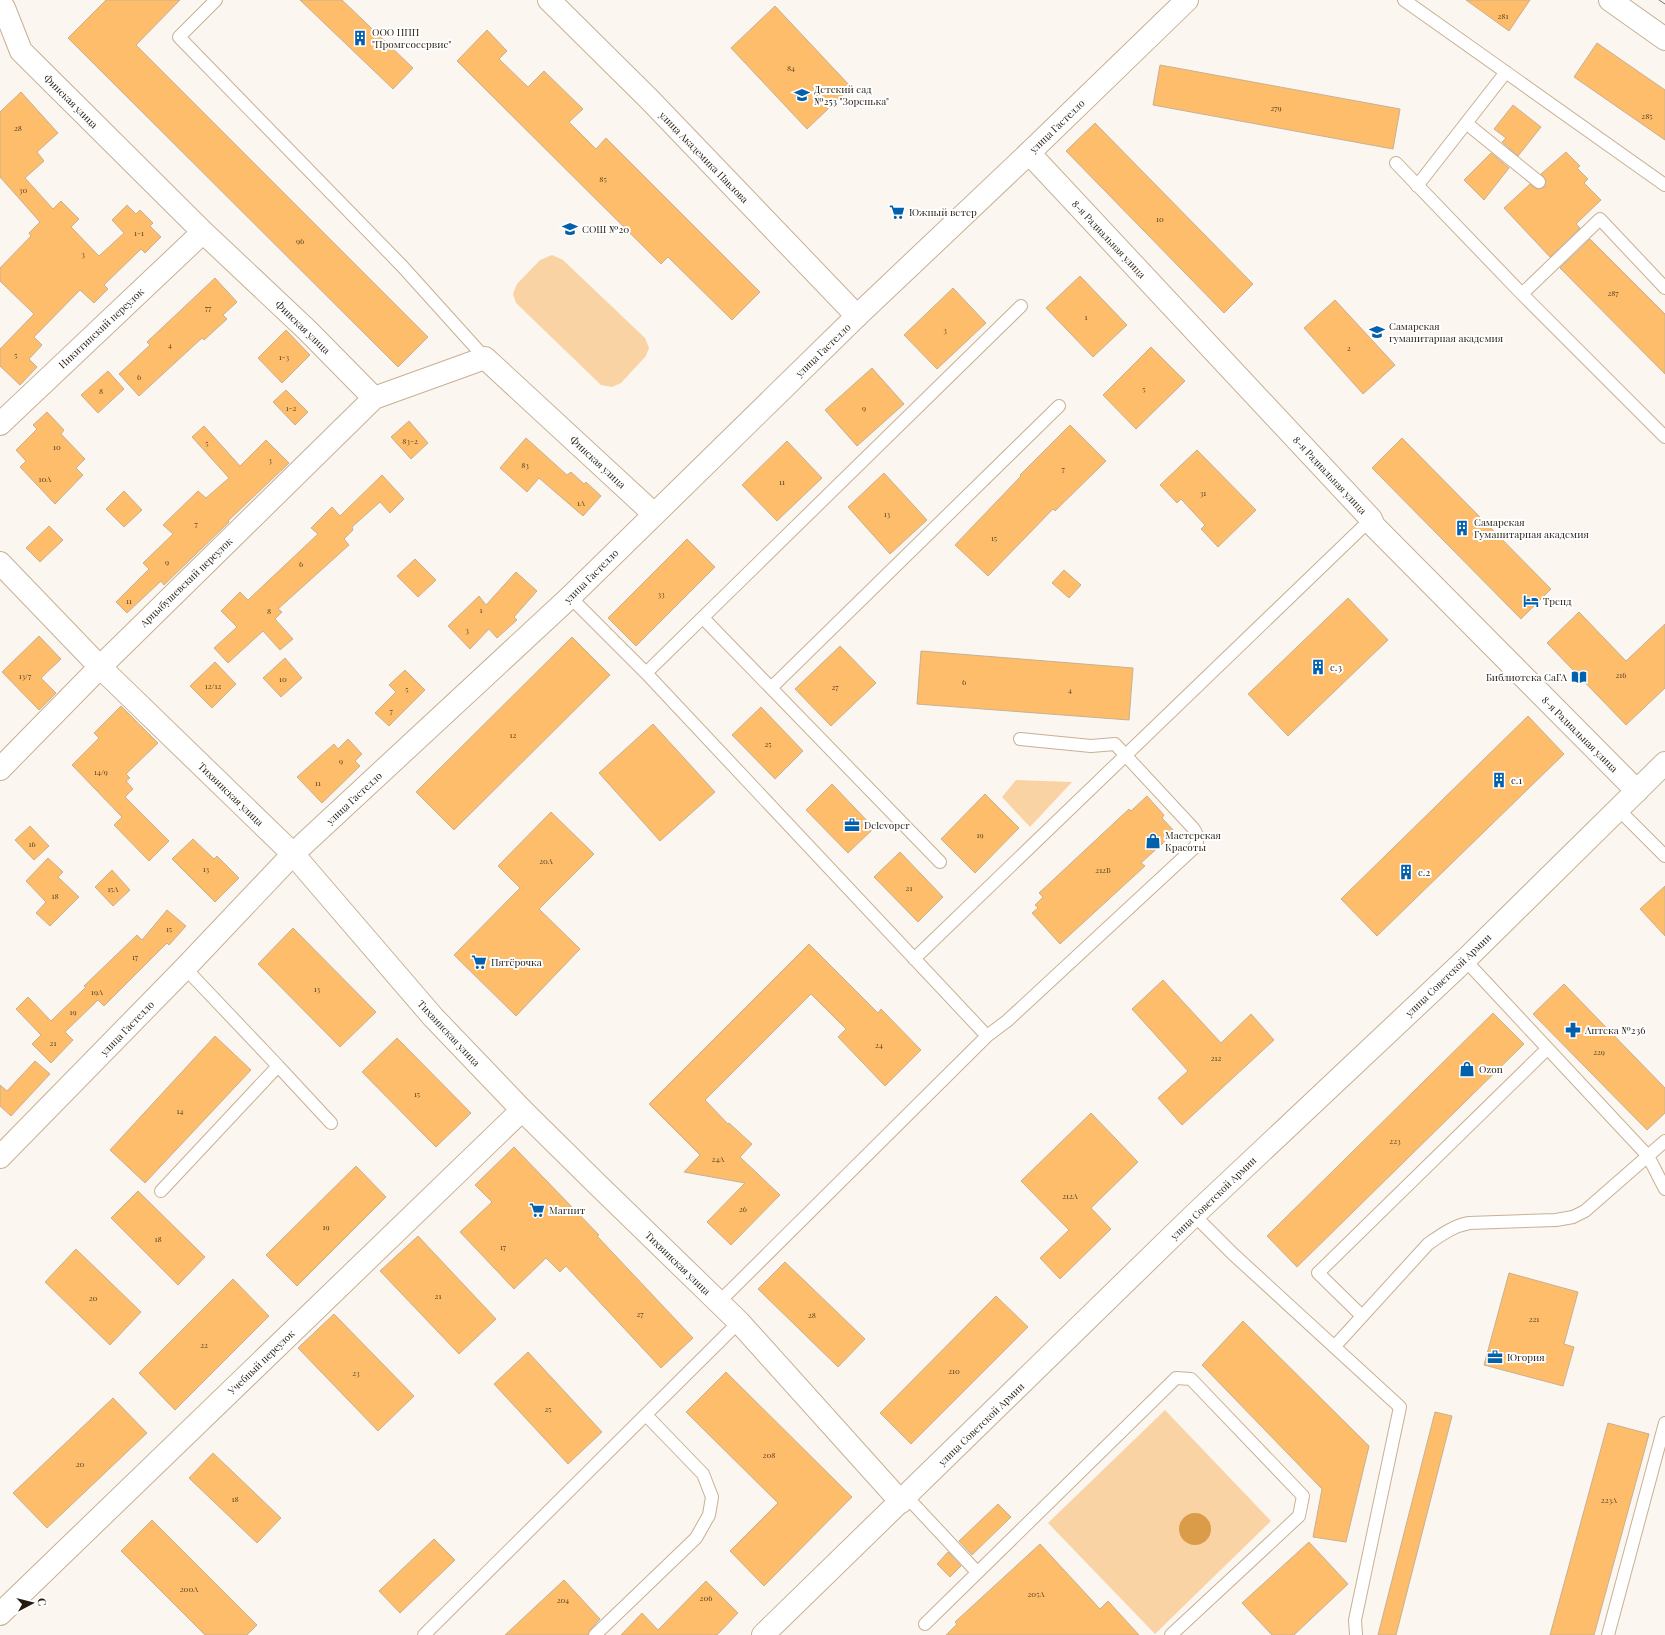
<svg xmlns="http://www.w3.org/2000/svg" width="1665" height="1635" viewBox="0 0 1665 1635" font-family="'Playfair Display',serif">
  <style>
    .green { fill: #fad3a4 }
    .water { fill: #da9c48 }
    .building { fill: #fdbd6a; stroke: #c8b093 }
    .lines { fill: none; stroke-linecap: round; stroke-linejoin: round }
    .service-casing { stroke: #c8b094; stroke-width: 14 }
    .minor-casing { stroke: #c8b094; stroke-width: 24 }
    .tertiary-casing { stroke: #c8b094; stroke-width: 24 }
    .secondary-casing { stroke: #c8b094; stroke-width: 24 }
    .service { stroke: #fff; stroke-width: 12 }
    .minor { stroke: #fff; stroke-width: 22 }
    .tertiary { stroke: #fff; stroke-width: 22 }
    .secondary { stroke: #fff; stroke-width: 22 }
    .tram { stroke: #797269; stroke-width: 1 }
    .labels { text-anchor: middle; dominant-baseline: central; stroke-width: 4; stroke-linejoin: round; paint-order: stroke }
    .number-label { font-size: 8px; fill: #5b4427 }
    .poi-label { font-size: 10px; fill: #251c11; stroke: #fff; text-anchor: start }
    .street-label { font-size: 10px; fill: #251c11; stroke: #fff }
  </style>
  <rect width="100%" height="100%" fill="#fbf6f0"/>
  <path class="green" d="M552,255L563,260L645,338L649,348L646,356L621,383L612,387L601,385L516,303L513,294L517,284L540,260Z
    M1016,780L1072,782L1030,827L1002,797Z
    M1165,1410L1271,1521L1155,1634L1048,1523Z"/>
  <path class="water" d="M1179 1529a16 16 0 1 1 32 0a16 16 0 1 1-32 0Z"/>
  <path class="building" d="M106,0H180L136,45L428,337L398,367L68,38Z
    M300,0H342L413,68L393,89Z
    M1466,0H1530L1509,31Z
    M775,6L851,87L807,129L731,48Z
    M487,30L507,51L499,59L528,87L544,71L583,109L569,122L596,149L606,138L760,292L732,320L668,257L661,264L457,61Z
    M1597,43L1665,90V140L1574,77Z
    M1160,65L1400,109L1393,149L1153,105Z
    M21,92L58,133L37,152L44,161L25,178L53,209L61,201L79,219L71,227L99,256L124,233L112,220L127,205L136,214L140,210L153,223L150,226L161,237L145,253L141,249L104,285L108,289L94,303L80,290L34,337L42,345L29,359L37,367L20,385L0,366V349L34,314L0,281V268L31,236L29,233L40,222L0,177V112Z
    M1513,105L1541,127L1518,156L1502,142L1506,138L1494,129Z
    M1095,123L1253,284L1224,313L1066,151Z
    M1566,152L1580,166L1577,168L1588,179L1584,183L1601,200L1576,224L1580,228L1550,257L1504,208L1530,184L1537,189L1545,187L1546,180L1541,174Z
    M1491,153L1509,168L1484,200L1464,180Z
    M1590,239L1665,314V374L1560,268Z
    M1080,276L1127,325L1093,357L1046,308Z
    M215,278L237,302L223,315L227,319L204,340L202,338L139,396L119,374L150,345L147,342Z
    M953,288L986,323L937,369L904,335Z
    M1335,300L1395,365L1363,394L1304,328Z
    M286,330L310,355L282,383L258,358Z
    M1151,347L1185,381L1136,429L1103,395Z
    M872,368L904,404L857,446L825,410Z
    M108,371L124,389L98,413L81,395Z
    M286,390L308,412L295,425L273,402Z
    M47,412L64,430L61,434L85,459L76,468L83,475L55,504L20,467L26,461L16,450L37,429L33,425Z
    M409,421L428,443L411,459L391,437Z
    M1070,425L1106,461L1055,511L1053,509L988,576L955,545L1021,476L1020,475Z
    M204,426L240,466L266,440L289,463L228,521L229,522L164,585L161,581L127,613L116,602L149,569L143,563L173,534L163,525L198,491L206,498L229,478L192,437Z
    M526,438L567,475L571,472L584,484L586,482L601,496L583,516L539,478L527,492L500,468Z
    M1402,438L1551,589L1521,619L1372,468Z
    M787,441L822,478L777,521L742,485Z
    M1197,450L1256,510L1218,547L1201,529L1205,525L1181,499L1177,503L1160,485Z
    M884,473L927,520L890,554L848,507Z
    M382,475L404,499L390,513L380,502L352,527L353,530L344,539L349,545L278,609L282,612L275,619L293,639L280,650L263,631L228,663L214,648L237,627L221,611L240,592L248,600L318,534L311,528L332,507L340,516Z
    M124,491L142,510L124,527L106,509Z
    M49,526L63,540L40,562L26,548Z
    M687,539L715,567L636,646L608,618Z
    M415,559L436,580L418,597L397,576Z
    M1064,570L1081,585L1069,598L1052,583Z
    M516,572L537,591L514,617L517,620L497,638L489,629L470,649L448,626L479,596L486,605Z
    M1348,598L1388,640L1288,736L1248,694Z
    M1579,612L1626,661L1665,624V688L1626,725L1547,643Z
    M39,636L61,659L41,678L56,693L39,710L2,672Z
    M572,637L610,675L454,830L416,792Z
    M840,646L876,683L831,726L795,689Z
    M921,651L1133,668L1129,720L917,704Z
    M285,658L302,678L281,697L263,678Z
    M215,662L236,684L212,708L190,686Z
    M405,670L425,690L389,726L375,713L396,692L389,685Z
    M121,706L158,743L126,774L130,778L126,781L133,789L125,797L169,841L149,861L114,825L122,817L72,765L99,738L94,733Z
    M761,707L803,751L775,779L732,735Z
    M1528,716L1564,754L1377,936L1341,899Z
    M653,724L715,792L660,841L599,773Z
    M348,739L362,754L355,761L360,766L322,803L297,777L334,744L338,749Z
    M832,784L874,828L848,853L806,810Z
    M985,794L1019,828L975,873L941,839Z
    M1147,796L1164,815L1162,818L1175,832L1141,863L1145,866L1060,944L1032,913L1038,908L1035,905L1043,897L1039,893L1129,809L1131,811Z
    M551,812L594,854L539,909L580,949L516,1016L454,955L520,888L498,866Z
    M30,826L49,846L34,860L15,840Z
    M193,839L214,859L217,856L239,878L215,902L172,859Z
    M900,852L943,897L918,922L874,877Z
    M48,858L63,872L58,877L79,897L50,926L36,913L46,902L26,881Z
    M112,870L130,890L113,906L95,887Z
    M1665,886V936L1640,909Z
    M167,910L186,926L169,945L167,943L104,1006L98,1000L65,1032L73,1040L51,1063L32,1044L41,1035L16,1009L28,997L51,1021L86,987L84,986L137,935L142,940Z
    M293,928L376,1012L340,1047L258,964Z
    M809,944L878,1013L881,1009L921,1050L885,1086L838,1037L846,1029L811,994L705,1100L728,1124L729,1123L752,1144L740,1157L780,1195L731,1245L707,1222L745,1183L684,1172L700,1155L649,1104Z
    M1163,980L1221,1043L1251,1014L1274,1040L1182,1125L1158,1098L1188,1071L1132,1009Z
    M1564,984L1665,1088V1113L1647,1130L1533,1014Z
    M1493,1013L1524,1044L1297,1267L1267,1236Z
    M215,1036L251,1070L145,1183L110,1150Z
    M397,1038L471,1113L436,1147L362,1072Z
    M35,1061L50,1074L11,1116L0,1106V1085L7,1091Z
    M1091,1113L1138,1162L1091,1208L1111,1229L1060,1279L1040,1258L1069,1230L1021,1181Z
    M514,1147L599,1235L597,1236L693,1338L661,1368L566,1266L560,1272L546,1258L514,1289L460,1232L492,1202L475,1185Z
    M356,1166L386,1197L297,1286L266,1255Z
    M138,1191L205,1257L178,1285L111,1218Z
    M418,1236L496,1319L459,1354L380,1271Z
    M76,1249L141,1312L110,1345L45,1282Z
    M785,1262L865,1339L838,1367L758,1289Z
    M1509,1273L1578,1292L1564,1344L1574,1347L1563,1386L1484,1365Z
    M233,1279L269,1316L175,1410L139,1373Z
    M996,1296L1028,1327L911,1444L880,1413Z
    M334,1314L414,1396L378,1431L298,1348Z
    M1243,1321L1369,1446L1346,1542L1313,1537L1322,1489L1202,1365Z
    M528,1352L602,1432L568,1464L494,1384Z
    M726,1372L852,1497L764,1586L730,1551L778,1503L686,1412Z
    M113,1398L147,1433L47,1528L13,1493Z
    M1435,1412L1452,1416L1396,1635H1378Z
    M1608,1423L1649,1434L1642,1460L1594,1635H1550Z
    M213,1453L281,1518L257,1543L189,1478Z
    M998,1504L1011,1517L972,1555L959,1541Z
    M152,1520L257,1625L247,1635H205L121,1551Z
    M434,1539L455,1560L400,1613L379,1591Z
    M1309,1542L1348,1584L1294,1635H1272L1242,1603Z
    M1040,1544L1100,1609L1108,1601L1139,1635H946L957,1624L955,1622Z
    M948,1552L961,1566L950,1577L937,1564Z
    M564,1580L600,1619L590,1630L588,1635H505Z
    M706,1581L738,1613L717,1635H621L642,1613L658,1630Z"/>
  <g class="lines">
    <g class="service-casing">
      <path id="service" d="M216,0L179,37L402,266L485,358
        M1404,0L1665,185
        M1466,123L1539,182
        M1396,163L1522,294L1665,437
        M1417,186L1506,72
        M1522,294L1600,219L1665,288
        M570,597L646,673L987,1036
        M703,618L940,862
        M646,673L1021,306
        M771,688L1059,406
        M1618,809L1665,856
        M914,959L1371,519
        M1465,960L1648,1156L1665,1189
        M278,1066L331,1123
        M161,1191L278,1066L185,968
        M1194,1215L1233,1254L1400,1407L1355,1620L1356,1635
        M719,1302L987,1036L1007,1021L1196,846C1198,839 1198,835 1193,828L1115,744L1091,746L1020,739
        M1362,1316L1318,1273L1547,1049
        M1335,1346L1428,1244C1441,1235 1453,1226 1469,1223L1556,1220L1573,1217L1585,1211L1665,1141
        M906,1496L977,1572
        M925,1624L1176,1378L1191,1379L1303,1496L1299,1516L1171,1635
        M424,1635L739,1322
        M595,1635L696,1538L709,1515L712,1497L703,1474L646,1415
        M1608,1635L1665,1423"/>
    </g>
    <g class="minor-casing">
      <path id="minor" d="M549,0L650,100L857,316
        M0,2L4,8L21,51L203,232L307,330L374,398L485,358L654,514
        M1029,153L1371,519L1374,526L1637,791
        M0,424L203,232
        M0,563L100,667L293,854
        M0,769L100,667L374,398
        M0,1614L522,1110"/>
    </g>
    <g class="tertiary-casing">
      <path id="tertiary" d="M293,854L433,1017L522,1110L598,1185L739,1322L901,1502
        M0,1157L185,968L293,854L570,597L857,316L1029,153L1187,0"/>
    </g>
    <g class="secondary-casing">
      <path id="secondary" d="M1610,0L1665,39
        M763,1635L1194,1215L1465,960L1665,763"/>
    </g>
    <use href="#service" class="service"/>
    <use href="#minor" class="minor"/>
    <use href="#tertiary" class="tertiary"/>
    <use href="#secondary" class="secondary"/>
    <path class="tram" d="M1659,0L1665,4"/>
  </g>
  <defs>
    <g id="building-bare" transform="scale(1.2)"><path d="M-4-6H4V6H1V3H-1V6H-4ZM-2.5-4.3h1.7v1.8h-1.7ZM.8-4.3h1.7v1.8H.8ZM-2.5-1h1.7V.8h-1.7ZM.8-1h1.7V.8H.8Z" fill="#0360ad" stroke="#fff" stroke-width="2.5" paint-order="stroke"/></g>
    <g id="school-bare" transform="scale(1.2)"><path d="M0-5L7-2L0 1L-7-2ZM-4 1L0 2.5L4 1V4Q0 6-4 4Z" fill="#0360ad" stroke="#fff" stroke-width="2.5" paint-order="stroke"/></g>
    <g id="supermarket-bare" transform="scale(1.2)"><path d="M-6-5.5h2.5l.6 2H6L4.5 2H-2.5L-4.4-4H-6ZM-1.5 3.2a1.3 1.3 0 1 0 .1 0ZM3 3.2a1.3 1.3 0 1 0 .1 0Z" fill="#0360ad" stroke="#fff" stroke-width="2.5" paint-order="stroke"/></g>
    <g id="university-bare" transform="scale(1.2)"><path d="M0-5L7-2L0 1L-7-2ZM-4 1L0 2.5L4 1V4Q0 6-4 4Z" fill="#0360ad" stroke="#fff" stroke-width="2.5" paint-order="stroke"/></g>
    <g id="hotel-bare" transform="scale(1.2)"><path d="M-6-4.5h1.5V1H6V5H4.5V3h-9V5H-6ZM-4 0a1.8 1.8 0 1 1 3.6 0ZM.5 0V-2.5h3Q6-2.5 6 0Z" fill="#0360ad" stroke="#fff" stroke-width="2.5" paint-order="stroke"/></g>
    <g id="library-bare" transform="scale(1.2)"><path d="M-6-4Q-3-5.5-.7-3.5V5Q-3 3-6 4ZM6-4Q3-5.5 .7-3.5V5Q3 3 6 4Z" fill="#0360ad" stroke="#fff" stroke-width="2.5" paint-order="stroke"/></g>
    <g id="office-bare" transform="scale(1.2)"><path d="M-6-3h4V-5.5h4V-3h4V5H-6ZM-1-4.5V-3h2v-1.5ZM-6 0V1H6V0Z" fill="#0360ad" stroke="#fff" stroke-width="2.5" paint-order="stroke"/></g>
    <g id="shop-bare" transform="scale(1.2)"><path d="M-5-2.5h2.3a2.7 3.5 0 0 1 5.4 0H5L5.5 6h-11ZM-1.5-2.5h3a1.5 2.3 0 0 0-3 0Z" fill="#0360ad" stroke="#fff" stroke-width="2.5" paint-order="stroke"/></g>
    <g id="pharmacy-bare" transform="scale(1.2)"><path d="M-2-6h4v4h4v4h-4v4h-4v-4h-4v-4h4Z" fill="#0360ad" stroke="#fff" stroke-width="2.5" paint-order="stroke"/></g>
  </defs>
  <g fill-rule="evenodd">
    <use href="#building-bare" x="360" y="38"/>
    <use href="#school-bare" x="802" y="95"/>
    <use href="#supermarket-bare" x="897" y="212"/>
    <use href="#school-bare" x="570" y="229"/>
    <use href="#university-bare" x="1377" y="332"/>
    <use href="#building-bare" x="1462" y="528"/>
    <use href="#hotel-bare" x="1531" y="601"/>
    <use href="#building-bare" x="1318" y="667"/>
    <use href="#library-bare" x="1579" y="677"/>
    <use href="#building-bare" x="1499" y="780"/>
    <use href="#office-bare" x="852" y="825"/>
    <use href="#shop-bare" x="1153" y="841"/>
    <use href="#building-bare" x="1406" y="872"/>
    <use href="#supermarket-bare" x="479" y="962"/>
    <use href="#pharmacy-bare" x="1573" y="1030"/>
    <use href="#shop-bare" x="1467" y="1069"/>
    <use href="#supermarket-bare" x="537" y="1210"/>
    <use href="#office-bare" x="1495" y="1357"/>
  </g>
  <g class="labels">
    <g class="number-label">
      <text x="1503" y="15">281</text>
      <text x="791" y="67">84</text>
      <text x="1276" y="107">279</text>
      <text x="1647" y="115">285</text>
      <text x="18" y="127">28</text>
      <text x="603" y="178">85</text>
      <text x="23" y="189">30</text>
      <text x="1160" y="218">10</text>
      <text x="139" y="232">1-1</text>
      <text x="300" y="240">96</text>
      <text x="83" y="253">3</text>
      <text x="1613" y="292">287</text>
      <text x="208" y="307">77</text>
      <text x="1086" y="316">1</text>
      <text x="945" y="329">3</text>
      <text x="170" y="344">4</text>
      <text x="1349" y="347">2</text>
      <text x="16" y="354">5</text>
      <text x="284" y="356">1-3</text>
      <text x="139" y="376">6</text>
      <text x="1144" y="388">5</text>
      <text x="101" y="390">8</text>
      <text x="291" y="407">1-2</text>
      <text x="864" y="407">9</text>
      <text x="410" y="440">83-2</text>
      <text x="207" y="442">5</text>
      <text x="57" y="446">10</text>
      <text x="270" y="459">3</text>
      <text x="525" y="464">83</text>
      <text x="1063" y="468">7</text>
      <text x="45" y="478">10А</text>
      <text x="782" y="481">11</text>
      <text x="1203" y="492">31</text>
      <text x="581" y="502">1А</text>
      <text x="887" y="513">13</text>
      <text x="196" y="523">7</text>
      <text x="994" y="537">15</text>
      <text x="167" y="561">9</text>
      <text x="301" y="563">6</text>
      <text x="661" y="593">33</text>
      <text x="129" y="600">11</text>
      <text x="481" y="609">1</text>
      <text x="269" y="610">8</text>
      <text x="467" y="629">3</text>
      <text x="1621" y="674">216</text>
      <text x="25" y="675">13/7</text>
      <text x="283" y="678">10</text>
      <text x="964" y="681">6</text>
      <text x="213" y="685">12/12</text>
      <text x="835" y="686">27</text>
      <text x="407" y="688">5</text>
      <text x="1070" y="689">4</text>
      <text x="391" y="710">7</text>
      <text x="513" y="734">12</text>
      <text x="768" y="743">25</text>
      <text x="341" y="760">9</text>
      <text x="101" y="771">14/9</text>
      <text x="318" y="782">11</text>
      <text x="980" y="834">19</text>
      <text x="32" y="843">16</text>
      <text x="546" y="860">20А</text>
      <text x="206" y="868">13</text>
      <text x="1103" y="869">212Б</text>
      <text x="909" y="887">21</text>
      <text x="113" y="888">15А</text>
      <text x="55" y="895">18</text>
      <text x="169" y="928">15</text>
      <text x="135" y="956">17</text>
      <text x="317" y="988">13</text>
      <text x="97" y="991">19А</text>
      <text x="73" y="1011">19</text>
      <text x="53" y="1042">21</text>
      <text x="879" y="1044">24</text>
      <text x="1599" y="1051">229</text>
      <text x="1216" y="1057">212</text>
      <text x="417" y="1093">15</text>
      <text x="180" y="1110">14</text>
      <text x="1395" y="1140">223</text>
      <text x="718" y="1158">24А</text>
      <text x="1070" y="1195">212А</text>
      <text x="743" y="1208">26</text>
      <text x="326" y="1226">19</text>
      <text x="158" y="1238">18</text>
      <text x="503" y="1246">17</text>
      <text x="438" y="1295">21</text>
      <text x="93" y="1297">20</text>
      <text x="640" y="1313">27</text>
      <text x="812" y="1314">28</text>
      <text x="1534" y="1318">221</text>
      <text x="204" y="1344">22</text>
      <text x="954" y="1370">210</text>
      <text x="356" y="1372">23</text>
      <text x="548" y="1408">25</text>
      <text x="769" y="1454">208</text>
      <text x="80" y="1463">20</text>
      <text x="235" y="1498">18</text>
      <text x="1609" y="1499">223А</text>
      <text x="189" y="1588">200А</text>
      <text x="1036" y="1593">205А</text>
      <text x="706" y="1597">206</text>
      <text x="563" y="1599">204</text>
    </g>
    <g class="poi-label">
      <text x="372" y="32">ООО НПП<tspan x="372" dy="12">"Промгеосервис"</tspan></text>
      <text x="814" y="89">Детский сад<tspan x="814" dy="12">№253 "Зоренька"</tspan></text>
      <text x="909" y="212">Южный ветер</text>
      <text x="582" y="229">СОШ №20</text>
      <text x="1389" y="326">Самарская<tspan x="1389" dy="12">гуманитарная академия</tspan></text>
      <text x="1474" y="522">Самарская<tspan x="1474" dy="12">Гуманитарная академия</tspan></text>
      <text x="1543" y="601">Тренд</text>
      <text x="1330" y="667">с.3</text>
      <text x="1567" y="677" text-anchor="end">Библиотека СаГА</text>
      <text x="1511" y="780">с.1</text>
      <text x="864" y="825">Delevoper</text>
      <text x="1165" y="835">Мастерская<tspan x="1165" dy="12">Красоты</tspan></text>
      <text x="1418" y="872">с.2</text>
      <text x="491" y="962">Пятёрочка</text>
      <text x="1585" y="1030">Аптека №236</text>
      <text x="1479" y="1069">Ozon</text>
      <text x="549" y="1210">Магнит</text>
      <text x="1507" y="1357">Югория</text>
    </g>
    <g class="street-label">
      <text transform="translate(71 101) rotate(45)">Финская улица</text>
      <text transform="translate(1057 126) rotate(-44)">улица Гастелло</text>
      <text transform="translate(704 157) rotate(46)">улица Академика Павлова</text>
      <text transform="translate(1109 239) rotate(47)">8-я Радиальная улица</text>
      <text transform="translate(303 327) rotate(44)">Финская улица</text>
      <text transform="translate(101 328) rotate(-43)">Никитинский переулок</text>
      <text transform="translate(823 350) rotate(-44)">улица Гастелло</text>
      <text transform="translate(598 462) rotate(43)">Финская улица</text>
      <text transform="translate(1330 475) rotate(47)">8-я Радиальная улица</text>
      <text transform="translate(591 576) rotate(-45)">улица Гастелло</text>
      <text transform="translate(186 582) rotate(-44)">Арцыбушевский переулок</text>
      <text transform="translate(1580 734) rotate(45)">8-я Радиальная улица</text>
      <text transform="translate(231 794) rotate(44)">Тихвинская улица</text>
      <text transform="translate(354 798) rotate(-43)">улица Гастелло</text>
      <text transform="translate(1448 975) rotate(-44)">улица Советской Армии</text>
      <text transform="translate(127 1028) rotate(-46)">улица Гастелло</text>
      <text transform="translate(449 1033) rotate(47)">Тихвинская улица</text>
      <text transform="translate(1213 1198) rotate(-44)">улица Советской Армии</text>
      <text transform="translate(678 1263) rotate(44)">Тихвинская улица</text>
      <text transform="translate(261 1362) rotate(-44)">Учебный переулок</text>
      <text transform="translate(981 1424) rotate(-44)">улица Советской Армии</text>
    </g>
  </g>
  <g transform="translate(32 1603) rotate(83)" stroke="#ffffff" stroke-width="3" paint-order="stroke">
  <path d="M0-3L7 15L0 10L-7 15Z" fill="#251c11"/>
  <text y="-6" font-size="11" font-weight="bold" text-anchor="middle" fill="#251c11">С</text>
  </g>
</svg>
